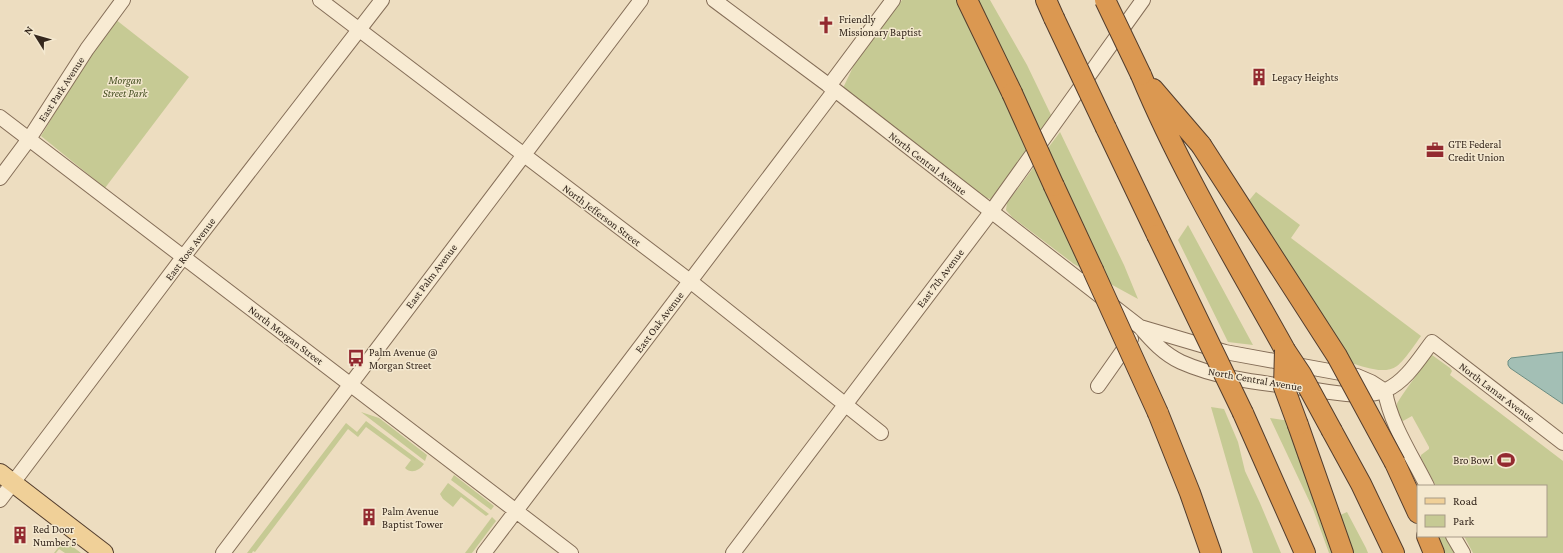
<svg xmlns="http://www.w3.org/2000/svg" width="1563" height="553" viewBox="0 0 1563 553" font-family="'Crimson Pro',serif">
  <style>
    .green { fill: #c6ca94 }
    .water { fill: #a3bfb5; stroke: #6a8c82 }
    .lines { fill: none; stroke-linecap: round; stroke-linejoin: round }
    .minor-casing { stroke: #856e58; stroke-width: 16 }
    .major-casing { stroke: #533d2d; stroke-width: 20 }
    .highway-casing { stroke: #533d2d; stroke-width: 22 }
    .minor { stroke: #f8ebd3; stroke-width: 14 }
    .major { stroke: #f0d098; stroke-width: 18 }
    .highway { stroke: #db9851; stroke-width: 20 }
    .highway-bridge-casing { stroke: #533d2d; stroke-width: 22; stroke-linecap: butt }
    .highway-bridge { stroke: #db9851; stroke-width: 20 }
    .labels { text-anchor: middle; dominant-baseline: central; stroke-width: 3; stroke-linejoin: round; paint-order: stroke }
    .poi-label { font-size: 11px; fill: #35271d; stroke: #f4e8cf; text-anchor: start }
    .park-label { font-size: 11px; font-style: italic; fill: #485124; stroke: #f4e8cf }
    .street-label { font-size: 11px; fill: #35271d; stroke: #f4e8cf }
  </style>
  <rect width="100%" height="100%" fill="#edddc0"/>
  <path class="green" d="M902,0H990L1027,65L1052,117L991,199L986,198L843,88L854,65Z
    M115,19L189,77L105,188L41,136L95,46Z
    M1060,132L1124,265L1138,299L1074,264L1012,217L1006,210L1007,203Z
    M1256,192L1300,225L1291,238L1421,336C1416,343 1404,361 1397,366C1384,375 1365,367 1351,363L1247,203Z
    M1188,225L1253,345L1228,342L1178,240Z
    M1432,355L1450,368L1452,371L1450,375L1563,461V553H1473L1464,536H1546V486H1436L1421,458V455L1429,449V447L1412,416L1403,421C1398,417 1396,410 1397,404C1398,400 1430,356 1432,355Z
    M1211,407L1224,409L1238,442L1245,471L1260,503L1281,553H1253Z
    M361,412L379,418L427,455L425,461Z
    M1270,418L1290,421L1339,553H1329L1313,509Z
    M366,421L424,464C419,471 411,474 405,468L411,460L366,427L358,437L348,429L255,552L253,551L252,553H247L346,423L357,432Z
    M454,475L494,506L491,510L451,480Z
    M448,483L489,514L486,516L461,497L453,507L443,499L440,494Z
    M1347,512L1366,548L1368,553H1351L1338,516Z
    M492,517L496,521L472,553H465Z
    M1438,536H1447L1456,553H1445Z
    M64,540L81,553H65L59,549L56,553H54Z"/>
  <path class="water" d="M1563,352V404L1510,368L1508,365V361L1511,358Z"/>
  <g class="lines">
    <g class="minor-casing">
      <path id="minor" d="M320,0L690,281L881,433
        M714,0L835,90L1140,327C1152,341 1164,354 1181,362C1219,379 1262,383 1302,388C1326,391 1364,400 1386,390C1406,381 1419,359 1432,342L1563,443
        M829,86L893,0
        M0,117L571,553
        M0,178L29,139L87,49L123,0
        M1140,327L1225,352L1357,376L1371,382L1385,391C1390,423 1412,456 1427,486
        M1098,386L1131,339
        M0,500L184,256L382,0
        M1453,536L1463,553
        M223,553L641,0
        M484,553L835,90
        M733,553L991,212L1143,0"/>
    </g>
    <g class="major-casing">
      <path id="major" d="M0,473L104,553"/>
    </g>
    <g class="highway-casing">
      <path id="highway" d="M967,0L1012,93
        M1046,0L1054,18
        M1141,75C1181,171 1235,260 1285,350
        M1153,89L1201,145
        M1106,128L1157,235
        M1054,186L1093,270
        M1158,413L1190,493L1211,553
        M1243,413L1305,553
        M1298,425L1343,553
        M1332,431L1361,484L1394,553
        M1395,463L1418,513
        M1427,536L1434,553"/>
    </g>
    <use href="#minor" class="minor"/>
    <use href="#major" class="major"/>
    <use href="#highway" class="highway"/>
    <g class="highway-bridge-casing">
      <path id="highway-bridge" d="M1105,0L1141,75
        M1054,18L1106,128
        M1012,93L1054,186
        M1201,145L1337,356L1395,463
        M1157,235L1243,413
        M1093,270L1158,413
        M1285,350L1301,374L1332,431
        M1285,350L1284,387L1298,425"/>
    </g>
    <use href="#highway-bridge" class="highway-bridge"/>
  </g>
  <defs>
    <g id="church-bare" transform="scale(1.38)"><path d="M-1.2-6h2.4v3.5h3.3v2.4h-3.3V6h-2.4V-.1h-3.3v-2.4h3.3Z" fill="#932a30" stroke="#f4e8cf" stroke-width="2.5" paint-order="stroke"/></g>
    <g id="building-bare" transform="scale(1.38)"><path d="M-4-6H4V6H1V3H-1V6H-4ZM-2.5-4.3h1.7v1.8h-1.7ZM.8-4.3h1.7v1.8H.8ZM-2.5-1h1.7V.8h-1.7ZM.8-1h1.7V.8H.8Z" fill="#932a30" stroke="#f4e8cf" stroke-width="2.5" paint-order="stroke"/></g>
    <g id="office-bare" transform="scale(1.38)"><path d="M-6-3h4V-5.5h4V-3h4V5H-6ZM-1-4.5V-3h2v-1.5ZM-6 0V1H6V0Z" fill="#932a30" stroke="#f4e8cf" stroke-width="2.5" paint-order="stroke"/></g>
    <g id="bus-bare" transform="scale(1.38)"><path d="M-5-6H5V4H4V6H2V4H-2V6H-4V4H-5ZM-3.5-4V0h7V-4ZM-3.5 1.2v1.5H-2V1.2ZM2 1.2v1.5H3.5V1.2Z" fill="#932a30" stroke="#f4e8cf" stroke-width="2.5" paint-order="stroke"/></g>
    <g id="stadium-bare" transform="scale(1.38)"><path d="M0-5a6.5 5 0 1 0 0 10a6.5 5 0 1 0 0-10ZM-3.5-1.8h7v3.6h-7Z" fill="#932a30" stroke="#f4e8cf" stroke-width="2.5" paint-order="stroke"/></g>
  </defs>
  <g fill-rule="evenodd">
    <use href="#church-bare" x="826" y="25"/>
    <use href="#building-bare" x="1259" y="77"/>
    <use href="#office-bare" x="1435" y="150"/>
    <use href="#bus-bare" x="356" y="358"/>
    <use href="#stadium-bare" x="1506" y="460"/>
    <use href="#building-bare" x="369" y="517"/>
    <use href="#building-bare" x="20" y="535"/>
  </g>
  <g class="labels">
    <g class="poi-label">
      <text x="839" y="19">Friendly<tspan x="839" dy="13">Missionary Baptist</tspan></text>
      <text x="1272" y="77">Legacy Heights</text>
      <text x="1448" y="144">GTE Federal<tspan x="1448" dy="13">Credit Union</tspan></text>
      <text x="369" y="352">Palm Avenue @<tspan x="369" dy="13">Morgan Street</tspan></text>
      <text x="1493" y="460" text-anchor="end">Bro Bowl</text>
      <text x="382" y="511">Palm Avenue<tspan x="382" dy="13">Baptist Tower</tspan></text>
      <text x="33" y="529">Red Door<tspan x="33" dy="13">Number 5</tspan></text>
    </g>
    <g class="park-label">
      <text x="125" y="80">Morgan<tspan x="125" dy="13">Street Park</tspan></text>
    </g>
    <g class="street-label">
      <text transform="translate(61 89) rotate(-57)">East Park Avenue</text>
      <text transform="translate(928 163) rotate(38)">North Central Avenue</text>
      <text transform="translate(602 215) rotate(37)">North Jefferson Street</text>
      <text transform="translate(190 249) rotate(-53)">East Ross Avenue</text>
      <text transform="translate(431 276) rotate(-53)">East Palm Avenue</text>
      <text transform="translate(940 278) rotate(-53)">East 7th Avenue</text>
      <text transform="translate(659 322) rotate(-53)">East Oak Avenue</text>
      <text transform="translate(286 335) rotate(37)">North Morgan Street</text>
      <text transform="translate(1255 379) rotate(10)">North Central Avenue</text>
      <text transform="translate(1497 392) rotate(37)">North Lamar Avenue</text>
    </g>
  </g>
  <rect x="1417" y="485" width="130" height="52" fill="#f4e8cf" stroke="#a89b88"/>
  <rect x="1425" y="498" width="20" height="6" fill="#f0d098" stroke="#a89b88"/>
  <text x="1453" y="505" font-size="12" fill="#35271d">Road</text>
  <rect x="1425" y="515" width="20" height="12" fill="#c6ca94" stroke="#a89b88"/>
  <text x="1453" y="525" font-size="12" fill="#35271d">Park</text>
  <g transform="translate(36 36) rotate(307)" stroke="#f4e8cf" stroke-width="3" paint-order="stroke">
  <path d="M0-3L7 15L0 10L-7 15Z" fill="#35271d"/>
  <text y="-6" font-size="11" font-weight="bold" text-anchor="middle" fill="#35271d">N</text>
  </g>
</svg>
